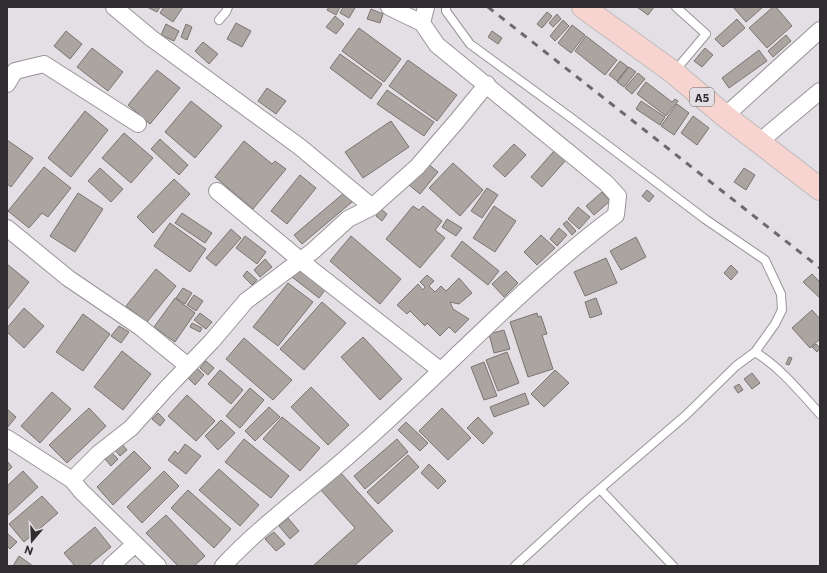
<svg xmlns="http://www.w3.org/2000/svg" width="827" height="573" viewBox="0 0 827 573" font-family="Commissioner,sans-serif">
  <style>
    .building { fill: #aba5a1; stroke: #7a7571 }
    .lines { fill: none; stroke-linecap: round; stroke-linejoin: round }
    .service-casing { stroke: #989498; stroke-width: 10 }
    .minor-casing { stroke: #989498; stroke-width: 18 }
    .trunk-casing { stroke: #bcbcbc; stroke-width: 24 }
    .service { stroke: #fff; stroke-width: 8 }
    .minor { stroke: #fff; stroke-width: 16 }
    .trunk { stroke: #f8d4d0; stroke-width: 22 }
    .rail { stroke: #6c696c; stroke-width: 3; stroke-dasharray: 7 7; stroke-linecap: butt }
    .labels { text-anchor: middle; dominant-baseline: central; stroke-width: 3; stroke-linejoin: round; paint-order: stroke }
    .shield { fill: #e4dfe4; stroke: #656265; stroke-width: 1 }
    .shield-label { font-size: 11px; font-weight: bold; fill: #2f2d2f }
  </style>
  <rect width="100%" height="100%" fill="#e4dfe4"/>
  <path class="building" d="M147,7H160L157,12Z
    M164,7H183L173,22L160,13Z
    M329,7H340L336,15L327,10Z
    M343,7H353L355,8L349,18L340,13Z
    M637,7H654L648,15Z
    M733,7H763L746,22Z
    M773,7H776L792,26L767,48L749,28Z
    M371,9L383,14L380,23L367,19Z
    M547,12L552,16L542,28L537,24Z
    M557,14L561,19L553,27L549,23Z
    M335,16L344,24L336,34L326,27Z
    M737,19L745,28L723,47L715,39Z
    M563,20L569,26L555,41L550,36Z
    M236,23L251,31L242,47L227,39Z
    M166,24L179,31L174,41L161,35Z
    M186,24L192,27L187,40L181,37Z
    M572,25L585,35L571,53L558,43Z
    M359,28L401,59L384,82L342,51Z
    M66,31L82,44L70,59L54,46Z
    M492,31L502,38L498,44L488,37Z
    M786,35L791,41L773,57L768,51Z
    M586,36L617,60L605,75L575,51Z
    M203,42L218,54L209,64L195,51Z
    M92,48L123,72L108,91L77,67Z
    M705,48L713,55L702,67L694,61Z
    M759,50L767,61L729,88L722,78Z
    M340,54L382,84L371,99L330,68Z
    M408,60L457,95L437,121L389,86Z
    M620,61L628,67L617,81L609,75Z
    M629,67L636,72L624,87L617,82Z
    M157,70L180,88L150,124L128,105Z
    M638,73L645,79L632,94L625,88Z
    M646,82L672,102L675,99L678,101L666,116L637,94Z
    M267,88L286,101L276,114L258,101Z
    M387,90L434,122L424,136L377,104Z
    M191,101L222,126L195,158L165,132Z
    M641,101L665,117L660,125L636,109Z
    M677,104L689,113L674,135L661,126Z
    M85,111L108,130L71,177L48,158Z
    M693,116L709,128L697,145L681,133Z
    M391,121L409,147L363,178L345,152Z
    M124,133L153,158L131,183L102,158Z
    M160,139L188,165L179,175L151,149Z
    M7,140L33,158L11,187L7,184Z
    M244,141L272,164L275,161L286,169L253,209L215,177Z
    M514,144L526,155L505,177L493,166Z
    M554,151L566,160L542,187L531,177Z
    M427,163L438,172L420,194L409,185Z
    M453,163L483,190L460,216L429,188Z
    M44,167L71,188L48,217L42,213L29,228L8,211Z
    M100,168L123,189L111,202L88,181Z
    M744,168L755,175L746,190L734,182Z
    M300,175L316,188L287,224L271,211Z
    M174,179L190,194L153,233L137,217Z
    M487,188L498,195L482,218L471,211Z
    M647,190L654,196L649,202L642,196Z
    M602,192L610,201L594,215L586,206Z
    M78,193L103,209L75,252L50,236Z
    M344,193L352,202L302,244L294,235Z
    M413,206L419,210L423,206L442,221L435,230L445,238L420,268L386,239Z
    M494,206L516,221L495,252L473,238Z
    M578,207L590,217L579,229L568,219Z
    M381,209L387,214L382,221L376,216Z
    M182,213L212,233L205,243L175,223Z
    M447,219L462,228L456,236L442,227Z
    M567,221L576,231L572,235L563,224Z
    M170,223L206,249L190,272L154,246Z
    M559,228L567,235L557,246L550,239Z
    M231,229L241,238L216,266L206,258Z
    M541,235L555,248L537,265L524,252Z
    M245,236L266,252L257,264L236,248Z
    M351,236L401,279L380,304L330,261Z
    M636,237L646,257L621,270L610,251Z
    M462,241L499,271L488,285L451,256Z
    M606,258L617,283L585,296L574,272Z
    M265,259L272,267L260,277L254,270Z
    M7,264L29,282L7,310Z
    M731,265L738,272L731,280L724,273Z
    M156,269L176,286L147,322L126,306Z
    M299,269L325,290L319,298L292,277Z
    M247,271L257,280L252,285L243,276Z
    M506,271L518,283L504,297L492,284Z
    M812,274L820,282V298L803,282Z
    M427,275L434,281L429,286L435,292L441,286L446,291L459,278L472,293L459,304L450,302L453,309L469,319L455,333L449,327L440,336L427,323L425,326L410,311L407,314L397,305L418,284L423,290L425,287L420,282Z
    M288,283L313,302L278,346L253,327Z
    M183,288L192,293L185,304L176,298Z
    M194,295L203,301L196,311L187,305Z
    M175,298L195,313L175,342L154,327Z
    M596,298L602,314L590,318L585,302Z
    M322,302L346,323L304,370L280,349Z
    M24,308L44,326L24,348L7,332V328Z
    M812,310L820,319V339L810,348L792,328Z
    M200,313L212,322L206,329L194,320Z
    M537,313L538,317L541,316L547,334L542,335L553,369L528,377L510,322Z
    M83,314L110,334L83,371L56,352Z
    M192,323L202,328L200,332L190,327Z
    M119,326L129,332L121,343L111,336Z
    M504,330L510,349L494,353L489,334Z
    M363,337L402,379L380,400L341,357Z
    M244,338L292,380L273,400L226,359Z
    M816,344L820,348L817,352L812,347Z
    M122,351L151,374L123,410L94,387Z
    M507,352L519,383L498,391L486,360Z
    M789,357L792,358L789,365L786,364Z
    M206,361L214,368L208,375L200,368Z
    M484,362L497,396L484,400L471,367Z
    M197,368L204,375L195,385L188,378Z
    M220,370L243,390L231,404L208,384Z
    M555,370L569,383L544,407L531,394Z
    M752,373L760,383L752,389L744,379Z
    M739,384L743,390L738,393L734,387Z
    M311,387L349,425L328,445L291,407Z
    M250,388L264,400L240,428L226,416Z
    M52,392L71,409L40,443L21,426Z
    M525,393L529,404L494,417L490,407Z
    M187,395L215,421L196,441L168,416Z
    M269,407L280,417L255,441L245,431Z
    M89,408L106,426L67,463L49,445Z
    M442,408L471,438L448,460L419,431Z
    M7,409L16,417L7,428Z
    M158,413L165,420L160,426L152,419Z
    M282,417L320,448L300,471L263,439Z
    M478,417L493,433L483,444L467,428Z
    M221,420L235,433L218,450L205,436Z
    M406,422L428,443L420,451L398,430Z
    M244,439L289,476L271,498L225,462Z
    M397,439L408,452L365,489L354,476Z
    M121,443L127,450L120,456L114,449Z
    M185,444L201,456L186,474L168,460L175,451L178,454Z
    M134,451L151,468L113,505L97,487Z
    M112,453L118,459L111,466L105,459Z
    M408,455L419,467L378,504L367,492Z
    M7,461L12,467L7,472Z
    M429,464L446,481L438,489L421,473Z
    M219,469L259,505L240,526L199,490Z
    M23,471L38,487L7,516V486Z
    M164,471L179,486L142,523L127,507Z
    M340,472L393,531L354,566H313L355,528L320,489Z
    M188,490L231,529L214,548L171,508Z
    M42,496L58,513L24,542L9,524Z
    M166,515L205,556L194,566H178L146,533Z
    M288,518L299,531L290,539L279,526Z
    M95,527L111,547L88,566H75L64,553Z
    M274,532L285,544L276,551L265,539Z
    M7,533L17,542L10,549L7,546Z
    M19,556L33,566H13Z"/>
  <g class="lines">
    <g class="service-casing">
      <path id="service" d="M446,7V11L470,44L570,117L705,219L765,260L781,294L782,310L775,324L755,352L736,366L686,415L586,501L515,566
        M219,20L226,12L228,7
        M674,72L706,34L676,7
        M755,352C781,368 800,392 820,414
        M600,489L673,566"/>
    </g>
    <g class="minor-casing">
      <path id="minor" d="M114,7L151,38L300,147L372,207
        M422,23L426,7
        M7,84L15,71L44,64L138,124
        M725,116L820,30
        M759,142L820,91
        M217,191L311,269L440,370
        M7,228L68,278L140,327L188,366
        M7,438L72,480L81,491L158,566
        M72,480L99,453L131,428L165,390L212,341L246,301L313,251L348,219L372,207L417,167L456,122L487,84
        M111,566L135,544
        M223,566C263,523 312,489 355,450C443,373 522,285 616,215L618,196L606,183L437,45L422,23L389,7"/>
    </g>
    <g class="trunk-casing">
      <path id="trunk" d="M583,7L673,72L725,116L820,189"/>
    </g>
    <use href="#service" class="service"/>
    <use href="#minor" class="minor"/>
    <use href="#trunk" class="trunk"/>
    <path class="rail" d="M488,7L820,268"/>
  </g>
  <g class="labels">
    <rect class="shield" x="690" y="88" width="24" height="18" rx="3"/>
    <g class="shield-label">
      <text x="702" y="97">A5</text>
    </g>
  </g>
  <rect width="827" height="573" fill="none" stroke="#2f2d2f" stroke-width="16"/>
  <g transform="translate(32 541) rotate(199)" stroke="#e4dfe4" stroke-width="3" paint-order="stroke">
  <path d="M0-3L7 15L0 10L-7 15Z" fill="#2f2d2f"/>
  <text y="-6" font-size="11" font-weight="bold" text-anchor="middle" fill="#2f2d2f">N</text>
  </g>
</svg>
